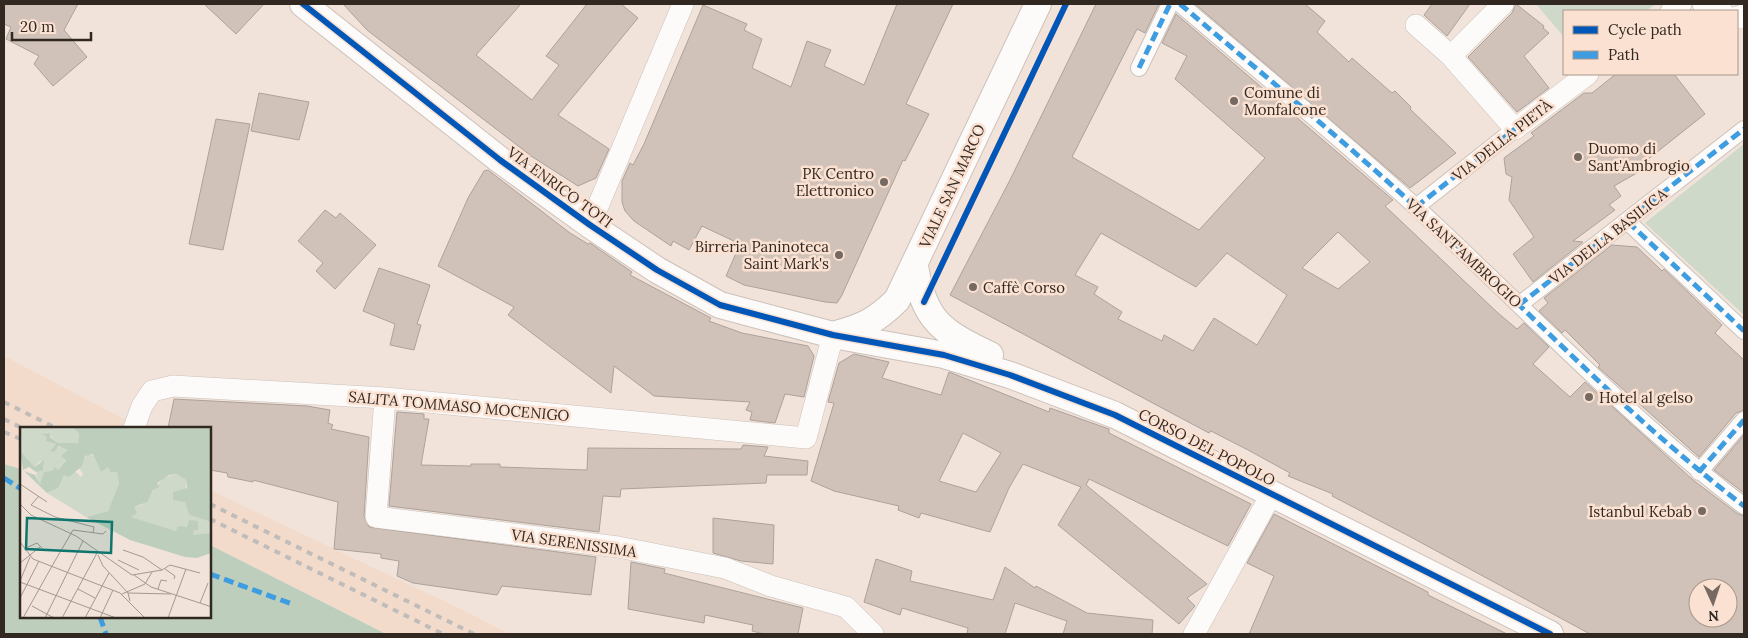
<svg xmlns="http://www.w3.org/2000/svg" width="1748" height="638" viewBox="0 0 1748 638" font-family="Lora,serif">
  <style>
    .built { fill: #f3dbcb }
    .green { fill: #ced9ca }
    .forest { fill: #bdcfbc }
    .building { fill: #d0c2b9; stroke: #aca29b; fill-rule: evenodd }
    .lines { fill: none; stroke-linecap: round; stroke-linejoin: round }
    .pedestrian-casing { stroke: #ccc1ba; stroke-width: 18 }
    .minor-casing { stroke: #ccc1ba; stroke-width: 22 }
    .tertiary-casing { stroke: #ccc1ba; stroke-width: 28 }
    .pedestrian { stroke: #fdfbf9; stroke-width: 16 }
    .minor { stroke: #fdfbf9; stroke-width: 21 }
    .tertiary { stroke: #fdfbf9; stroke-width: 26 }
    .rail { stroke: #bfbcba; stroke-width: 4; stroke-dasharray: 6 6; stroke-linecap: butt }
    .quiet { stroke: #3e9ce0; stroke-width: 5; stroke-dasharray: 10 5; stroke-linecap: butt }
    .cycleway-casing { stroke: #fae1d1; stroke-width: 9 }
    .cycleway { stroke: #0057b8; stroke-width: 6 }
    .poi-dot { fill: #756962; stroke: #fae1d1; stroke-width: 2 }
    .labels { text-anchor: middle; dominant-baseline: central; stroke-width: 5; stroke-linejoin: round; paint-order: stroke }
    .poi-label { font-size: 15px; fill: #322822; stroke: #fae1d1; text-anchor: start }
    .street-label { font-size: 15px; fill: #322822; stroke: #fae1d1 }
    .inset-road { fill: none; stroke: #a59890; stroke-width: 1 }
    .view { fill: #0f766e; fill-opacity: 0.15; stroke: #0f766e; stroke-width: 2.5 }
    .inset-edge { fill: none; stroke: #322822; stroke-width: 2.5 }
  </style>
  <rect width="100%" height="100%" fill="#f1e3da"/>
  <path class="built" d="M4,356L126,420L122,428H21V469L4,464Z
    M210,490L469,613L509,634H386L210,545Z"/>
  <path class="green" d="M1536,4H1656L1646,11H1564V37Z
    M1744,144V315L1645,223Z"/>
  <path class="forest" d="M4,464L21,469V617H210V545L386,634H4Z"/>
  <path class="building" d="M4,4H78L64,30L87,57L53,86L34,64L39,56L6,39L11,27L4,24Z
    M204,4H264L236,34Z
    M343,4H521L476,55L532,100L559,65L546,56L587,4H621L638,18L558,115L609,149L596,178L578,186L531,156L527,161L523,158L530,155L367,30Z
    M897,4H953L906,104L929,114L905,161L903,160L842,295L837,303L825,302L744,285L726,276L740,244L702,226L689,250L673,241L671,246L634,221L625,211L622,202V181L630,163L633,165L644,144L703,5L747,24L744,30L762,39L752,68L791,87L807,41L831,50L824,66L864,85Z
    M1096,4H1159L1145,33L1137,29L1072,157L1199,230L1265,158L1175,79L1187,56L1162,43L1176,14L1393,200L1385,206L1498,313L1517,329L1524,323L1549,347L1533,364L1570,397L1585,382L1693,480L1738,514L1744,516V634H1590L1407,535L1332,496L1333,494L1288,476L1290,473L1248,450L1211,431L1209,433L950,295L1010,180ZM1338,232L1370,262L1338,289L1302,268ZM1101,233L1196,287L1227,253L1287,295L1257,345L1214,318L1193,351L1164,335L1162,341L1118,319L1122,312L1094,294L1098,287L1075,275ZM1698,588H1728V618H1698Z
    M1195,4H1305L1325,21L1317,32L1349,62L1352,58L1392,93L1395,91L1411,107L1410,109L1456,153L1410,188Z
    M1432,4H1470L1447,36L1424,15Z
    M1516,4L1544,26L1543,28L1549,33L1524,56L1549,88L1517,112L1468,57L1512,13Z
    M1616,74H1674L1705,114L1647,160L1642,170L1614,186L1621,196L1609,205L1615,210L1573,241L1583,242L1533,282L1513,254L1534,237L1509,200L1512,177L1506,174L1504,158L1534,136L1531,133L1584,93H1592Z
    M259,93L309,102L299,140L251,131Z
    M216,119L250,124L223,250L189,244Z
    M488,170L570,233L588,244L590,243L632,272L630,275L711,318L709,321L742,333L808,346L814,356L804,397L785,394L775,423L750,420L752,412L746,410L750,402L654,396L614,366L611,393L508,315L514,307L438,266L468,198L484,171Z
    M325,210L336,218L340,213L376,245L335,289L316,271L323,263L298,241Z
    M1612,245L1637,247L1662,271L1664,269L1722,325L1715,333L1744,360V410L1736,413L1699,457L1598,367L1600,365L1565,330L1562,333L1539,311L1548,303L1544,298Z
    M379,268L430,285L417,324L421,325L414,350L390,345L395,324L363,311Z
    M854,354L889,362L882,378L941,395L949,372L1049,412L1050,408L1109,429V433L1251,504L1228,546L1089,479L1086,485L1207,584L1187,598L1195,606L1179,624L1058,525L1081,487L1023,464L1009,488L990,532L921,513L919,518L898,510L899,506L834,491L811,481L834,403L828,402L839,363ZM963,433L1001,453L976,492L939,481Z
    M174,399L307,406L330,410L328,423L333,425L331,429L369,437L364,516L369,527L596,557L591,595L502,586L497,595L413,583L397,576L399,561L381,558V554L334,549L338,502L253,480V482L228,477L227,473L210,470V428H168Z
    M397,412L424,414V419H429L421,465L471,466V464H500V467L587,470L588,448L741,449L743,445L768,447L764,456L808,461L807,475H767L766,483L621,489L620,497L603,496L599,532L389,506Z
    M1744,435V493L1714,470Z
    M1274,514L1428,592V595L1507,634H1249L1274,576L1247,563Z
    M713,518L774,525L773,564L741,561L713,553Z
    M876,559L912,571L910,581L993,600L1005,567L1035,588L1036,586L1087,613L1153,620L1152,634H1063L1067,621L1015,603L1005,634H967L968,628L902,608L900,615L864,602Z
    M631,562L665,569L664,573L803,608L798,634H764L752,631L753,625L705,615L704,623L628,609Z"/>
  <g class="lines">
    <g class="pedestrian-casing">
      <path id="pedestrian" d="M1180,4C1259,71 1339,137 1416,207C1525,307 1626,416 1744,506
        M1139,68L1170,4
        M1416,207L1515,129
        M1628,222L1744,331
        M1519,305L1744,129
        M1699,472L1744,420"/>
    </g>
    <g class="minor-casing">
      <path id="minor" d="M1703,4L1722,11
        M1671,11L1681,4
        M1737,17L1740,18L1744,14
        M1416,25L1451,56L1515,129L1588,74
        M1451,56L1503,4
        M590,225L683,4
        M385,398L376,517L618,547L725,568L771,586L846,607L873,634
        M134,428L142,406L152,391L173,386L385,398L806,438L833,335
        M1194,634L1272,493"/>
    </g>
    <g class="tertiary-casing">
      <path id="tertiary" d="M303,4L500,160L590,225L657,270L720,305L833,335L944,355L1010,375L1115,415L1550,634
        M915,266C924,321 942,332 990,355
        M836,334C863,327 877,320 897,300L1038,4"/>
    </g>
    <use href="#pedestrian" class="pedestrian"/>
    <use href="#minor" class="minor"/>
    <use href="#tertiary" class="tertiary"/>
    <path class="rail" d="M4,402L56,428
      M4,419L22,428
      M4,432L21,439
      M210,504L474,634
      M210,519L443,634"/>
    <path class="quiet" d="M1180,4C1259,71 1339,137 1416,207C1525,307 1626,416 1744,506
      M1139,68L1170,4
      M1416,207L1515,129
      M1628,222L1744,331
      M1519,305L1744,129
      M1699,472L1744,420
      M4,478L21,489
      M210,574L292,604
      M100,617L106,634"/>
    <g class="cycleway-casing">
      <path id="cycleway" d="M303,4L500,160L590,225L657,270L720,305L833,335L944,355L1010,375L1115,415L1550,634
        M924,302L1066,4"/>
    </g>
    <use href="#cycleway" class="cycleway"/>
  </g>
  <g class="poi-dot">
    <circle cx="1234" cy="101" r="5"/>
    <circle cx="1578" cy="157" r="5"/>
    <circle cx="884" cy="182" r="5"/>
    <circle cx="839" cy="255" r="5"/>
    <circle cx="973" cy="287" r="5"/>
    <circle cx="1589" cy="397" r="5"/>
    <circle cx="1702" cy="511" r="5"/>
  </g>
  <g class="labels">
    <g class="poi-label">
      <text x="1244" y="92">Comune di<tspan x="1244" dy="17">Monfalcone</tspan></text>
      <text x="1588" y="148">Duomo di<tspan x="1588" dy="17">Sant'Ambrogio</tspan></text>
      <text x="874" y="173" text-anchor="end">PK Centro<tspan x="874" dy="17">Elettronico</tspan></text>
      <text x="829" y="246" text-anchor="end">Birreria Paninoteca<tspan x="829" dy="17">Saint Mark's</tspan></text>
      <text x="983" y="287">Caffè Corso</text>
      <text x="1599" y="397">Hotel al gelso</text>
      <text x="1692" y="511" text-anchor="end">Istanbul Kebab</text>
    </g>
    <g class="street-label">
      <text transform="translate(1502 140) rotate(-38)">VIA DELLA PIETÀ</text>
      <text transform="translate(952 186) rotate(-65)">VIALE SAN MARCO</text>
      <text transform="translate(560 187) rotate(36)">VIA ENRICO TOTI</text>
      <text transform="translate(1608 236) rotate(-38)">VIA DELLA BASILICA</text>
      <text transform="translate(1464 253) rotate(43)">VIA SANT'AMBROGIO</text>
      <text transform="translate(459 406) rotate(5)">SALITA TOMMASO MOCENIGO</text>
      <text transform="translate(1207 447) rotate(27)">CORSO DEL POPOLO</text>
      <text transform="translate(574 543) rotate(8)">VIA SERENISSIMA</text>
    </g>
  </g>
  <g transform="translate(20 427)">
    <rect width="191" height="191" fill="#f1e3da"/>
    <path d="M0,0H53L59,7L58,16L49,17L38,16L26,5L29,14L36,17L30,24L45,18L48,25L43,28L46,32L37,44L31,45L20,57L16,48L18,42L24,41L23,36L20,34L15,40L0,24ZM67,27L75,29L80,43L88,40L90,45H97L99,56L88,84L66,90L27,66L35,62L44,48L55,44L61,50L63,47L59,41ZM156,47L166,53L165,75L169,88L191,95V107L172,109L174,103L168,100L156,104L110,90L114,80L122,78L143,51Z" fill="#ced9ca"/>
    <path d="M53,0H191V95L169,88L165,75L153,73V65L167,61L166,53L156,47L149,48L137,56L139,60L133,63L127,75L114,80L117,86L111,90L156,104L158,99L167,100L169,93L178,94V103H174L173,108L191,106V126L177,131L165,130L110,113L66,90L88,84L99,56L97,45H90L88,40L81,45L73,27L65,29L62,39L49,50L44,48L38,61L27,66L4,44L15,48L20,57L24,45L32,44L35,40L38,43L46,33L41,29L48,23L39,19L34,25L30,24L36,17L26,14L27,10L22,7L30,6V10L38,16H58L59,7ZM0,24L15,40L24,33L23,43L16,45L9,40L3,43Z" fill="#bdcfbc"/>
    <path class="inset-road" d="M0,57L27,75M19,69L11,78L35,90L74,100L73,106M0,77L11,88L56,109L112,148L142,143L150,138L180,146M0,115L13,132L100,166L125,191M6,121L17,116L22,121M103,123L123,130L142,143M78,128L83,139L108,166L110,174M98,133L119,143M0,136L20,120M32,139L53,103L83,107L86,104M145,142L155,149L154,152M114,148L131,160L192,180M0,154L10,130M0,155L96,191M58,162L75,171M138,162L141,153L147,154M108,166L151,167M102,167L125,157L132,145M0,171L19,134M180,176L188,156M12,179L34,191M3,191L32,139M25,191L63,114M42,191L77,126M65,191L89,146M80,191L93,163M148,191L166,142"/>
    <path class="view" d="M7,91L92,95L91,126L6,122Z"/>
    <rect width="191" height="191" class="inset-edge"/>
  </g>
  <rect width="1748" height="638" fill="none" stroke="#322822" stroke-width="10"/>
  <rect x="1563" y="10" width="175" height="65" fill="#fae1d1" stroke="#aa978b"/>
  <rect x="1573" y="26" width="25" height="8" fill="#0057b8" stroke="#aa978b"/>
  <text x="1608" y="35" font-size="15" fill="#322822">Cycle path</text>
  <rect x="1573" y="51" width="25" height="8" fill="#3e9ce0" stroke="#aa978b"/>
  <text x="1608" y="60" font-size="15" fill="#322822">Path</text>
  <g transform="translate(1713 603) rotate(177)"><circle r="24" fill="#fae1d1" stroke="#aa978b"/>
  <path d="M0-4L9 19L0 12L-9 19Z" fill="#756962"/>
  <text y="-8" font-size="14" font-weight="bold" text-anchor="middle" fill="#322822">N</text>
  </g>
  <path d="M12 32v8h79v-8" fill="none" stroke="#322822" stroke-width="2.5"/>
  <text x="20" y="32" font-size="15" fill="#322822" stroke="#fae1d1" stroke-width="4" paint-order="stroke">20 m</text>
</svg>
